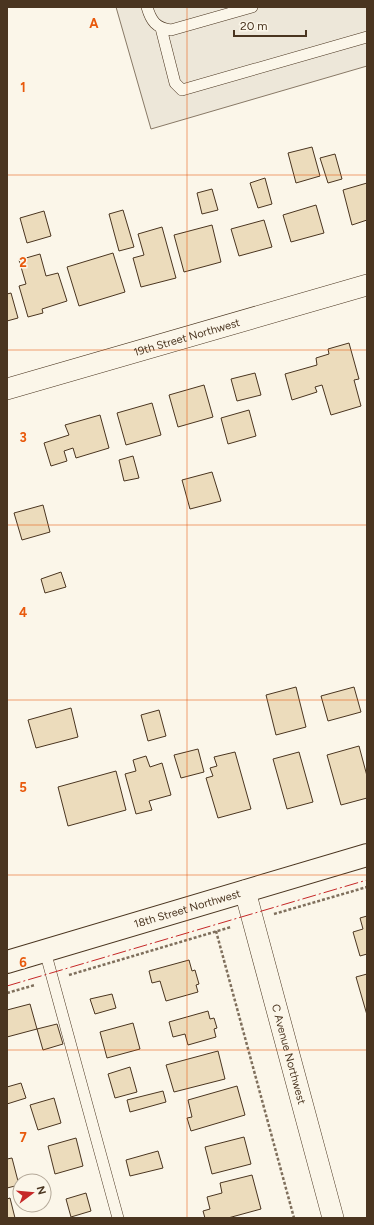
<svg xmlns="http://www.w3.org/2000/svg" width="374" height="1225" viewBox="0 0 374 1225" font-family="Figtree,sans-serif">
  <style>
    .parking { fill: #ede7d9; stroke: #887966 }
    .building { fill: #ecdcbc; stroke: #4a3520 }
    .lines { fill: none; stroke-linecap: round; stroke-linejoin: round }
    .service-casing { stroke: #4a3520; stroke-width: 12 }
    .minor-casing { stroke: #4a3520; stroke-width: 22 }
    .tertiary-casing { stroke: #4a3520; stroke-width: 24 }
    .path { stroke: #7f6f5c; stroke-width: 2.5; stroke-dasharray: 3 2; stroke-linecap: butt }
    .service { stroke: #fbf6e9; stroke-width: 11 }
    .minor { stroke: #fbf6e9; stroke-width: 21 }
    .tertiary { stroke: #fbf6e9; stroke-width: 22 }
    .power { stroke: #c62828; stroke-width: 1; stroke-dasharray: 14 3 2 3; stroke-linecap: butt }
    .grid { fill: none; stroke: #e8590c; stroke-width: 1; stroke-opacity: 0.55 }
    .labels { text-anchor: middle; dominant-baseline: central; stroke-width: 3; stroke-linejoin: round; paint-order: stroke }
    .street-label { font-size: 11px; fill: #4a3520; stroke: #fbf6e9 }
    .grid-label { font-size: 13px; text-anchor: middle; font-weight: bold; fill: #e8590c; stroke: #fbf6e9; stroke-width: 3; stroke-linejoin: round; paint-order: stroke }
  </style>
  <rect width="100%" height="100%" fill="#fbf6e9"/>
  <path class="parking" d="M116,7H367V66L151,129Z"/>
  <path class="building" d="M312,147L320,176L296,183L288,153Z
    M335,154L342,179L328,183L320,158Z
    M265,178L272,204L258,208L250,183Z
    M367,183V220L352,225L343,190Z
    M212,189L218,210L202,214L197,193Z
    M316,205L324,233L291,242L283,215Z
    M123,210L134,247L119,251L109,214Z
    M44,211L51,236L27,243L20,218Z
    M264,220L272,247L239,256L231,229Z
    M212,225L221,262L184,272L174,235Z
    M162,227L176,278L141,287L133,258L144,255L138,234Z
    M113,253L125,292L79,306L67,267Z
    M40,254L46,276L58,273L67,301L42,309L43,313L28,317L19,286L26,284L19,260Z
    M11,293L18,318L7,321V294Z
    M349,343L359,379L354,380L361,406L331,415L322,385L315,387L317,392L292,400L285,374L317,365L316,358L329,354L328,349Z
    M255,373L261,395L237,401L231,379Z
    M204,385L213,417L178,427L169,395Z
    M152,403L161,435L126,445L117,413Z
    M249,410L256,436L228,444L221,418Z
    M100,415L109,448L76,458L73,448L64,451L67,461L51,466L44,443L69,435L65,425Z
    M133,456L139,478L124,481L119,460Z
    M212,472L221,501L190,509L182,480Z
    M43,505L50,532L22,540L14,513Z
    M61,572L66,587L45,593L41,579Z
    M296,687L306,727L276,735L266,695Z
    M354,687L361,712L328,721L321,696Z
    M71,708L78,737L36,748L28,720Z
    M159,710L166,736L148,741L141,715Z
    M359,746L367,776V798L341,805L327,755Z
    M198,749L204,772L181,778L174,755Z
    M235,752L251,809L218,818L206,778L213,776L210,768L217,766L214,757Z
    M299,752L313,802L287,809L273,759Z
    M146,756L150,767L162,763L171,795L149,801L152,810L136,814L125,774L136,771L133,760Z
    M116,771L126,810L68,826L58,787Z
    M367,916V954L360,956L353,932L363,929L360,918Z
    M189,960L192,971L195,970L199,984L196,985L198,992L166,1001L160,981L152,983L149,971Z
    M367,974V1015L356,977Z
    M112,994L116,1008L95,1014L90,999Z
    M30,1004L37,1029L7,1037V1010Z
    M208,1011L210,1019L214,1018L217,1028L214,1029L216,1037L188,1045L185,1034L173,1037L169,1022Z
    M133,1023L140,1049L107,1058L100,1032Z
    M57,1024L63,1044L43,1050L37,1029Z
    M218,1051L225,1079L174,1092L166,1065Z
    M130,1067L137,1092L115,1098L108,1074Z
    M21,1083L26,1098L7,1104V1087Z
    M237,1086L245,1115L191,1131L187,1118L192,1117L188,1100Z
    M163,1091L166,1102L130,1112L127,1100Z
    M54,1098L61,1123L38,1130L30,1105Z
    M244,1137L251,1164L212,1174L205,1147Z
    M76,1138L83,1166L55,1174L48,1146Z
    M158,1151L163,1168L130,1176L126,1160Z
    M12,1158L19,1185L7,1188V1159Z
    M252,1175L261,1209L228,1218H205L203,1211L210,1209L207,1197L222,1193L220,1183Z
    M86,1193L91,1211L71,1217L66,1199Z
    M10,1198L15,1218H7V1199Z"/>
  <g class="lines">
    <g class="service-casing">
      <path id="service" d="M147,7C151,21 156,28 171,30L252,7
        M161,28L175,83L182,90L367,37
        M45,951L118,1218"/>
    </g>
    <g class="minor-casing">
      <g id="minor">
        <path id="s1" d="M7,389L367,285"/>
        <path id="s2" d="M245,891L333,1218"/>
      </g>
    </g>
    <g class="tertiary-casing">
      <g id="tertiary">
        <path id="s3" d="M7,962L367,855"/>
      </g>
    </g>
    <path class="path" d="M274,914L367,887
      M216,931L294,1218
      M69,975L231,927
      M7,993L35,985"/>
    <use href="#service" class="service"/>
    <use href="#minor" class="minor"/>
    <use href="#tertiary" class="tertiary"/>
    <path class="power" d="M7,986L367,880"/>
  </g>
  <path class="grid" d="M187,7V1218M7,175H367M7,350H367M7,525H367M7,700H367M7,875H367M7,1050H367"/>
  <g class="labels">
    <g class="street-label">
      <text stroke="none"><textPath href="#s1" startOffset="187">19th Street Northwest</textPath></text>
      <text stroke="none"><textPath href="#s3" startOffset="188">18th Street Northwest</textPath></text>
      <text stroke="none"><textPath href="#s2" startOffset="169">C Avenue Northwest</textPath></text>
    </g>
  </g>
  <g class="grid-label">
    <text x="94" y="28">A</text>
    <text x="23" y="92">1</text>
    <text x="23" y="267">2</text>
    <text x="23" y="442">3</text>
    <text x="23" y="617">4</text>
    <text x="23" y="792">5</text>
    <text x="23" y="967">6</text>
    <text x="23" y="1142">7</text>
  </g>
  <rect width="374" height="1225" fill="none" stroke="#4a3520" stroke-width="16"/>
  <g transform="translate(32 1193) rotate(74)"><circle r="19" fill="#fbf6e9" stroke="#b4a999"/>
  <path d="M0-3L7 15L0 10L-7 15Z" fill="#c62828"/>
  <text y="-6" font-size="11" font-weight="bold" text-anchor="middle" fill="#4a3520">N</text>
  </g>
  <path d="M234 30v6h72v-6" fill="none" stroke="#4a3520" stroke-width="2"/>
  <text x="240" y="30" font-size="12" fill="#4a3520" stroke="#fbf6e9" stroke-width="3" paint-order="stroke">20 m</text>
</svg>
